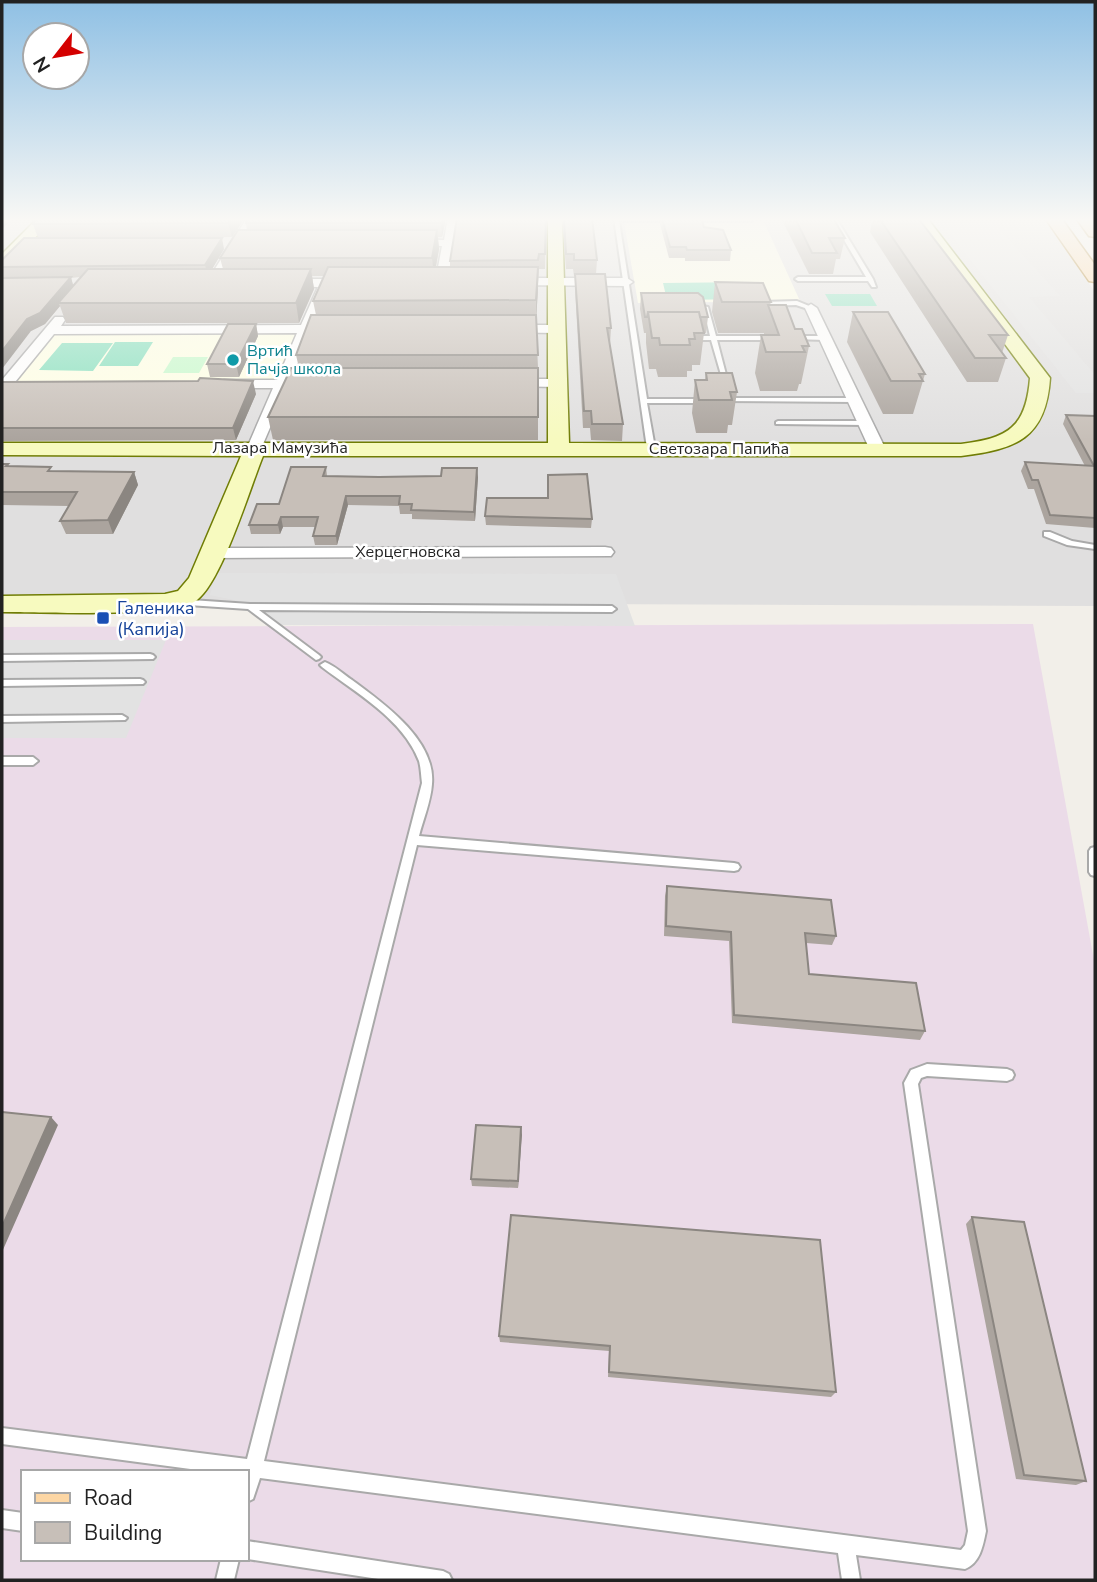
<svg xmlns="http://www.w3.org/2000/svg" width="1097" height="1582" viewBox="0 0 1097 1582" font-family="'Nunito Sans',sans-serif">
  <style>
    .residential { fill: #e0dfdf }
    .industrial { fill: #ebdbe8; fill-rule: evenodd }
    .education { fill: #ffffe5 }
    .park { fill: #c8facc }
    .pitch { fill: #88e0be }
    .parking { fill: #e2e2e2 }
    .lines { fill: none; stroke-linecap: round; stroke-linejoin: round }
    .lane-casing { stroke: #a9a9a9; stroke-width: 4 }
    .street-casing { stroke: #a9a9a9; stroke-width: 3 }
    .secondary-casing { stroke: #707d05; stroke-width: 3 }
    .primary-casing { stroke: #a06b00; stroke-width: 3 }
    .lane { fill: #fff; fill-rule: evenodd }
    .street { fill: #fff; fill-rule: evenodd }
    .secondary { fill: #f7fabf; fill-rule: evenodd }
    .primary { fill: #fcd6a4; fill-rule: evenodd }
    .wall { fill: #aba49e; fill-rule: evenodd }
    .shaded-wall { fill: #8b8681 }
    .building { fill: #c7bfb8; stroke: #8b8681; stroke-width: 2 }
    .culture-dot { fill: #0f9aa8; stroke: #fff; stroke-width: 2.5 }
    .transit-dot { fill: #1a4fb4; stroke: #fff; stroke-width: 2.5 }
    .labels { text-anchor: middle; dominant-baseline: central; stroke-width: 5; stroke-linejoin: round; paint-order: stroke }
    .far-culture-label { font-size: 16px; fill: #0d838f; stroke: #fff; text-anchor: start }
    .far-street-label { font-size: 16px; fill: #222; stroke: #fff }
    .transit-label { font-size: 18px; fill: #164399; stroke: #fff; text-anchor: start }
  </style>
  <rect width="100%" height="100%" fill="#f2efe9"/>
  <path class="residential" d="M2,218H1043L1095,292V606L2,602Z"/>
  <path class="industrial" d="M1033,624L1095,966V1580H2V627ZM23,1472H247V1559H23Z"/>
  <path class="education" d="M624,222H764L800,301L638,303Z
    M306,329L283,384H6L51,330Z"/>
  <path class="park" d="M173,357H208L199,373H163Z"/>
  <path class="pitch" d="M751,282L759,299L667,300L663,283Z
    M825,294H870L877,306H832Z
    M115,342H153L138,366H99Z
    M62,343H113L93,371L39,370Z"/>
  <path class="parking" d="M937,218H989L1060,296L1029,297L1095,375V393H1076Z
    M215,573L616,574L635,626L273,625L239,601L210,595Z
    M2,640H166L126,738H2Z"/>
  <g class="lines">
    <g class="lane-casing">
      <path id="lane" d="M614,218L673,219L675,220L673,221H619L647,399H704L707,401L704,403H647L655,448L651,450L647,448Z
        M831,218H836L873,279L876,287H872L868,281H798L795,279L798,277H866Z
        M689,219H752L754,220L752,221H687Z
        M797,301L814,308L811,310L796,305L759,306L756,304L759,302Z
        M703,306L708,307L716,336H773L776,338L773,340H717L729,386L724,385L711,340H691L688,338L691,336H710Z
        M793,336H826L829,338L826,340L791,339L790,338Z
        M724,398H854L857,400L854,402L722,401L721,400Z
        M778,421H865L868,423L865,425L776,424V422Z
        M1044,532H1050L1072,541L1095,545V549L1067,545L1044,536Z
        M176,599L250,604L612,606L616,609L612,612L259,610L319,655L321,657L319,659L316,660L248,609L173,604V600Z
        M150,654L153,655L155,657L153,659L2,661V655Z
        M325,662C335,666 343,674 352,680C383,703 436,740 432,784C431,801 423,820 419,836L734,863L738,864L740,867L738,870L734,871L417,845L264,1461L961,1550L965,1545L968,1531L904,1083L911,1070L927,1064L1007,1069L1012,1071L1014,1075L1012,1079L1007,1081L927,1076L921,1078L918,1084L986,1531C983,1546 980,1563 965,1569L856,1555L860,1580H842L838,1553L260,1478L253,1499L247,1502V1472H213L2,1444V1428L247,1459L422,783C421,776 421,768 419,761C403,719 356,693 322,667L320,665Z
        M140,679L143,680L145,682L143,684L2,686V680Z
        M122,715L127,718L125,720L2,722V716Z
        M2,757H33L38,761L33,765H2Z
        M1095,847V876L1091,875L1089,872V851L1091,848Z
        M2,1510L23,1513V1531L2,1528Z
        M247,1541L443,1571L449,1574L452,1580H385L247,1559Z
        M221,1559H239L234,1580H216Z"/>
    </g>
    <g class="street-casing">
      <path id="street" d="M247,218H257L216,286H208L206,283Z
        M448,218H458L447,283L441,287L435,283L442,246L407,245L402,242L407,239L444,240Z
        M509,278H627L633,282L627,286L505,285V279Z
        M281,279H352L358,283L352,287H329L313,325H335L341,329L335,333H310L291,380H312L319,384L312,388H287L260,451L255,453L247,448L273,388H224L217,384L224,380H277L297,333L54,334L7,392L2,393V380L55,317H63L65,320L61,326L301,325L318,287L277,286V280Z
        M811,304L817,308L886,450L883,453H873L870,450L805,308Z
        M506,325H556L562,329L556,333L501,332L500,329Z
        M508,379H557L564,383L557,387L503,386V380Z
        M605,547L611,548L614,552L611,556L211,558L202,553L211,548Z"/>
    </g>
    <g class="secondary-casing">
      <path id="secondary" d="M38,218H54L8,266L2,268V254Z
        M548,218H562L569,443L961,444C1008,438 1026,428 1030,378L912,218H927L1050,378C1046,439 1016,449 961,456H263C250,488 222,581 197,600C174,618 38,612 2,612V596L165,594L178,591L189,578L241,456L2,455V443H548Z"/>
    </g>
    <g class="primary-casing">
      <path id="primary" d="M1045,218H1061L1095,265V282L1089,281Z
        M1076,218H1093L1095,237L1089,236Z"/>
    </g>
    <use href="#lane" class="lane"/>
    <use href="#street" class="street"/>
    <use href="#secondary" class="secondary"/>
    <use href="#primary" class="primary"/>
  </g>
  <path class="wall" d="M245,218L232,237L114,238L224,249L212,269H223L220,258L247,230L246,223L248,218H446L442,237H438L439,249L436,267H450V261L546,218L545,269H539L536,322L538,368V440H273L268,417L299,368L296,355L316,315L313,301L324,276H312L314,289L299,323H66L60,306L45,324L31,331L2,278V260L38,238L33,224ZM80,277L73,285L71,278Z
    M562,218H592L597,260L596,274L611,328L610,344L623,424L622,441L591,440L590,428H583L575,289V276H574L573,269H566Z
    M661,218H701L704,227L731,250L730,261H685V258H669L660,224Z
    M781,218H833L845,238L840,259H836L833,274H809Z
    M873,218H918L1008,335L1002,353L1006,358L998,382H967L870,232Z
    M715,282L771,302L770,305L795,329L809,346L801,384H799L797,391H760L755,373L761,335H764V333H718L712,312Z
    M641,293L708,317L706,333H704L700,365H692V371H687V377H658L656,369H649L646,343V333H644L640,309Z
    M853,312L925,374L913,414H883L847,342Z
    M256,324L258,336L239,377H210L207,364Z
    M706,373L737,392L732,425H728L727,433H696L692,413L695,380H705Z
    M2,382L256,394L236,440L2,441Z
    M1066,415L1095,416V528L1046,524L1034,489H1028L1021,471L1025,462L1085,466L1063,424Z
    M2,464H8L9,466L53,471L134,472L138,485L113,534H66L60,521L69,506L2,505Z
    M326,467L327,476L478,477L475,521L412,519V514H400L399,506L348,505L337,545H315L313,536L316,527H283L280,534H251L249,525L279,504Z
    M485,516L592,519L591,528L486,525Z
    M667,886L836,936L832,945L806,943L809,974L925,1031L920,1040L732,1023L729,941L664,936L665,896Z
    M521,1127L518,1188L472,1186L471,1179Z
    M511,1215L836,1392L831,1397L608,1377L609,1351L500,1342L499,1336Z
    M972,1217L1086,1481L1076,1485L1016,1479L966,1224Z"/>
  <path class="shaded-wall" d="M2,218H5L7,224L2,229Z
    M232,218H245L232,237L228,223Z
    M442,218H446L442,237L441,223Z
    M437,230L439,249L434,276L432,258Z
    M222,238L224,249L208,276L205,265Z
    M538,267V289L536,322V300Z
    M311,269L314,289L299,323L296,303Z
    M71,277L74,289L58,303L60,306L45,324L31,331L2,369V351L27,319Z
    M256,324L258,336L239,377L236,364Z
    M253,381L256,394L236,440L233,428Z
    M477,468L478,477L475,521L474,512Z
    M134,472L138,485L113,534L108,520Z
    M346,496L348,505L337,545L336,536Z
    M281,517L283,527L280,534L278,525Z
    M51,1117L58,1125L2,1252V1227Z
    M521,1127L522,1135L518,1188V1181Z"/>
  <path class="building" d="M37,218H232L228,223L33,224Z
    M248,218H442L441,223H246Z
    M457,218H546L545,254H539L538,260L450,261Z
    M564,218H592L597,260H574V254H566Z
    M662,218H701L704,227L723,230L731,250H687L686,247H670Z
    M795,218H833L845,238H829L837,253H812Z
    M879,218H918L1008,335H989L1006,358H975Z
    M238,230H437L432,258H220Z
    M24,238H222L205,265L2,267V260Z
    M328,267H538L536,300L313,301Z
    M88,269H311L296,303H58Z
    M575,274H605L611,328H607L623,424H592L591,411H584Z
    M71,277L40,313L27,319L2,351V278Z
    M715,282L763,283L771,302H722Z
    M641,293H698L703,297L708,317H700L699,312H648L647,317H645Z
    M768,305H786L795,329H802L809,346H802L805,352H766L761,335H779Z
    M648,312H699L704,333H694L695,339H689L690,345H660L659,338H652Z
    M853,312H888L925,374H919L923,381H891Z
    M311,315H536L538,355H296Z
    M228,324H256L236,364H207Z
    M291,368H538V417H268Z
    M706,373H732L737,392H730L732,400H699L695,380H707Z
    M200,378L253,381L233,428H2V382L198,381Z
    M1066,415L1095,416V518L1050,515L1038,480H1032L1025,462L1094,466Z
    M2,464H8L6,466L51,467L48,471L134,472L108,520L60,521L77,492H2Z
    M291,467H326L323,476L379,477L441,476L442,468H477L474,512L411,510L412,504H399L400,496H346L336,536H313L318,517H281L278,525H249L257,504H279Z
    M587,474L592,519L485,516L487,498H548V475Z
    M667,886L831,900L836,936L805,933L809,974L916,983L925,1031L734,1015L731,932L666,926Z
    M2,1112L51,1117L2,1227Z
    M476,1125L521,1127L518,1181L471,1179Z
    M511,1215L820,1240L836,1392L609,1372L610,1346L499,1336Z
    M972,1217L1024,1222L1086,1481L1024,1475Z"/>
  <linearGradient id="sky" x2="0" y2="1"><stop stop-color="#8fc0e4"/><stop offset="0.5" stop-color="#f9f8f5"/><stop offset="1" stop-color="#f9f8f5" stop-opacity="0"/></linearGradient>
  <rect width="1097" height="440" fill="url(#sky)"/>
  <circle class="culture-dot" cx="233" cy="360" r="7"/>
  <rect class="transit-dot" x="96" y="611" width="14" height="14" rx="3.5"/>
  <g class="labels">
    <g class="far-culture-label">
      <text x="247" y="351">Вртић<tspan x="247" dy="18">Пачја школа</tspan></text>
    </g>
    <g class="far-street-label">
      <text x="280" y="448">Лазара Мамузића</text>
      <text x="719" y="449">Светозара Папића</text>
      <text x="408" y="552">Херцегновска</text>
    </g>
    <g class="transit-label">
      <text x="117" y="608">Галеника<tspan x="117" dy="21">(Капија)</tspan></text>
    </g>
  </g>
  <rect width="1097" height="1582" fill="none" stroke="#222222" stroke-width="7"/>
  <rect x="21" y="1470" width="228" height="91" fill="#ffffff" stroke="#a7a7a7" stroke-width="2"/>
  <rect x="35" y="1493" width="35" height="10" fill="#fcd6a4" stroke="#a7a7a7" stroke-width="2"/>
  <text x="84" y="1505" font-size="21" fill="#222222">Road</text>
  <rect x="35" y="1522" width="35" height="21" fill="#c7bfb8" stroke="#a7a7a7" stroke-width="2"/>
  <text x="84" y="1540" font-size="21" fill="#222222">Building</text>
  <g transform="translate(56 56) rotate(239)"><circle r="33" fill="#ffffff" stroke="#a7a7a7" stroke-width="2"/>
  <path d="M0-5L12 26L0 18L-12 26Z" fill="#d40000"/>
  <text y="-10" font-size="19" font-weight="bold" text-anchor="middle" fill="#222222">N</text>
  </g>
</svg>
